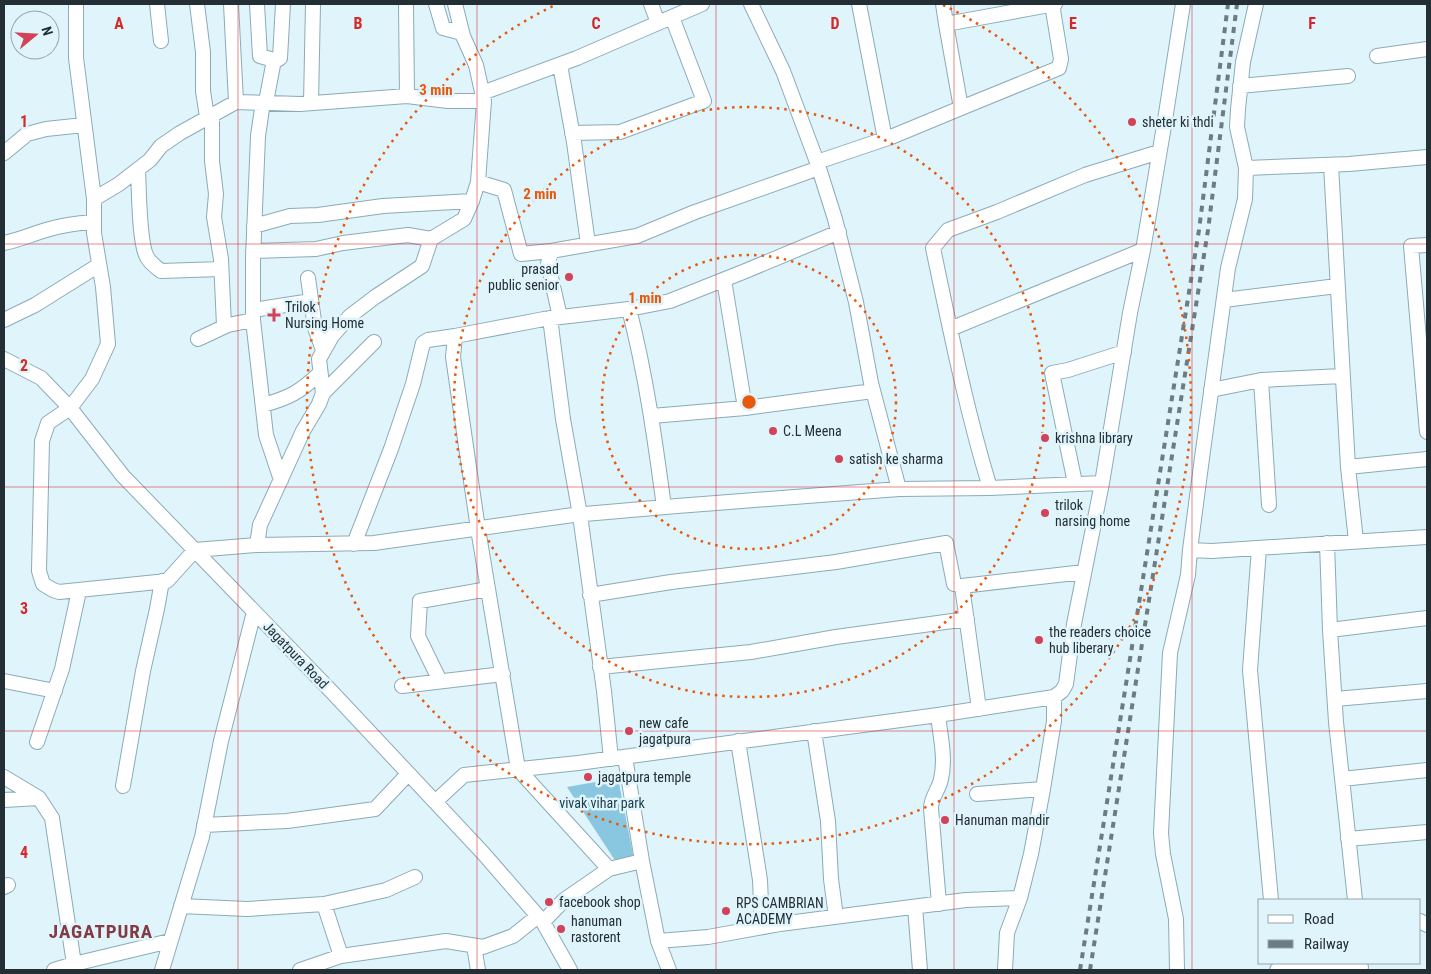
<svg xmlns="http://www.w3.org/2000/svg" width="1431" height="974" viewBox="0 0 1431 974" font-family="'Roboto Condensed',sans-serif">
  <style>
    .green { fill: #89c7e1 }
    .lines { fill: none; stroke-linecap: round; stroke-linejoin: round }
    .minor-casing { stroke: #8babb8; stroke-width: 16 }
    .minor { stroke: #fff; stroke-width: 14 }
    .rail { stroke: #6d7c82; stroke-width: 4; stroke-dasharray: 6 6; stroke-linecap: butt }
    .grid { fill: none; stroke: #d62828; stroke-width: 1; stroke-opacity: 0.55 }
    .ring { fill: none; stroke: #e8590c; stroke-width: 2.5; stroke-dasharray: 2.5 5 }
    .poi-dot { fill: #d24259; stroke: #e0f4fc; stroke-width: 2 }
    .labels { text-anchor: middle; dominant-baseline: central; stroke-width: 5; stroke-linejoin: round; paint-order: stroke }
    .poi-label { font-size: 14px; fill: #232f34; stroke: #e0f4fc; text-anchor: start }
    .street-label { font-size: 14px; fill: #232f34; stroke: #e0f4fc }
    .park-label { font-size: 14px; fill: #193c49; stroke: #e0f4fc }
    .district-label { font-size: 19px; font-weight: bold; letter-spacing: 1px; fill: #833a42; stroke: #e0f4fc }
    .grid-label { font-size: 16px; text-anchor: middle; font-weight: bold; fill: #d62828; stroke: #e0f4fc; stroke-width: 5; stroke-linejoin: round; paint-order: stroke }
    .centre { fill: #e8590c; stroke: #e0f4fc; stroke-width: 2.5 }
    .ring-label { font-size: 15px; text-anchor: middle; font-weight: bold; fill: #e8590c; stroke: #e0f4fc; stroke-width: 5; stroke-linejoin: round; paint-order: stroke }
  </style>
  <rect width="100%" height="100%" fill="#e0f4fc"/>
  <path class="green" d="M618,778L634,860L618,865L567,787Z"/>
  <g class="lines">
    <g class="minor-casing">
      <path id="minor" d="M76,4V58L94,199V233L103,287L108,344L92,379L70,408L48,423L42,441L39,571L43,584L53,590L59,592L167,581L195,550L257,545L374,543L573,515L677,506L899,489
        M157,4L161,41
        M197,4L203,52V91L207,117
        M231,4L236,102
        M257,4L260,56L274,60
        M406,4L407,96
        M436,4L443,28L462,33
        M651,4L658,23
        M751,4L783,71L817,162L835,219L856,302L871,383L899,489L990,488L1102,483
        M859,4L885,139
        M943,4L946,24L1055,4
        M946,24L961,108L1059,68L1061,59L1052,4
        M1377,56L1427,49
        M560,65L574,142L588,244
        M1240,86L1348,76
        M482,93L577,58L702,4
        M263,102L258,136L253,258V320L266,435L281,480
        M266,102L274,60H277L280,58L283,4
        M311,103L313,4
        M212,114V161L216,194L214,217L221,259L224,326
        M572,133L620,132L704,101L672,17
        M4,153L27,134L46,129L84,125
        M817,162L891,137L961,108
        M1331,165L1348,467
        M1246,168L1349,164L1427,157
        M138,170C139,188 139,244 147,257C150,263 156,267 161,271L221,269
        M478,182L504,190L521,254L551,251
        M94,199L119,184L150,160L161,146L180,133L236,102L300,104L407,96L448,101H484
        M254,226L290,216L318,215L383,206L472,201
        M4,243C19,240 32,234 46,230C62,225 78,223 94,222
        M1427,245L1411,246L1427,432
        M253,251L316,249L343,243L408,235L431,239
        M308,278L315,328L323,350
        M724,280L745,408
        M1224,300L1337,286
        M629,309C646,375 655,440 664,507
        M253,310L311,301
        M560,317L548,264L551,251L637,236L695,212L819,168
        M550,318L563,419L580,515L604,691L611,759
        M4,320L35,305L99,265
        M950,329L1143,250
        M198,339L228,325L253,320
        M4,359L41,378L70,408L123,476L332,692L483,853L543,922L570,970
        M1211,390L1261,380
        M323,393L374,342
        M263,405C289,398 300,392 320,373
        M652,416L745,408L873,391
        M1075,483L1052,373L1068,370L1124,352
        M990,488C966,409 950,329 933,248L948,230L997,212L1085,175L1159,152
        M1269,505L1261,380L1342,376
        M1356,541L1348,467L1427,459
        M1327,543L1330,630L1336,722L1355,900
        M354,544L391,449L413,384L423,343L428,340L455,336
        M257,545L260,525L303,431L319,404L323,393L319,359L332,336L350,316L375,297L422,266L431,239L464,219L472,201L478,182L484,101L476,65L463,36L455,4
        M1259,548L1250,670L1271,900
        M1190,550L1212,551L1427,537
        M590,595L671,582L836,562L946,543L954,584L962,586
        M1330,630L1427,618
        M600,667L751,652L836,637L967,619
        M4,681L55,691
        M440,681L418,636L420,601L488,589
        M402,686L503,674
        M1335,699L1427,691
        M979,709L962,586L1084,572
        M938,715C940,735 946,758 941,779C939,790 931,797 931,808L939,904
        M814,731L828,821L831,879L836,917
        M738,741L760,880L762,927
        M37,742L62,669L79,591
        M625,757L642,861L658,941L708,937L780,924L966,900L1020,898
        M4,777L39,798L52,818L74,964L170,941
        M1342,779L1427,770
        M123,786L143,671L157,609L162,581
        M977,794L1043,789
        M4,800L39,798
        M435,802L464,775L578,763L938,715L1054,697L1062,691L1066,684L1074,624L1102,483L1130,313L1143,250L1165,120L1183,4
        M204,825L287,821L375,809L408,774
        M1348,839L1427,832
        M609,869L518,769L478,529L453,357L455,336L544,319L629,309L670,301L743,272L839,232
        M4,887L8,885
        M324,904L341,956
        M181,906L247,909L324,904L386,890L415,877
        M915,907L920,970
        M1420,921L1427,925
        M543,922L564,900L609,869L642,861
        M658,941L669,970
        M474,946L478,970
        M54,970L74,964
        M162,970L202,837L221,741L254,612
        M300,970L341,956L446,941L483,947L513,936L538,916
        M1005,970L1007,933L1020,898L1031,854L1043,789L1054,721V697
        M1177,970L1176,919L1163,854L1161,833L1170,653L1188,575L1190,550L1202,458L1228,268L1245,199L1246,168L1237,127L1238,109L1243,62L1256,4
        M1277,970L1361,967"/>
    </g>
    <use href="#minor" class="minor"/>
    <path class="rail" d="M1080,970L1199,230L1228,4
      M1090,970L1208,230L1237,4"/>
  </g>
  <path class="grid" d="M238,4V970M477,4V970M716,4V970M954,4V970M1192,4V970M4,244H1427M4,487H1427M4,731H1427"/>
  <g class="ring">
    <circle cx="749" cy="402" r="147"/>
    <circle cx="749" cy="402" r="295"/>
    <path d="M943 5A442 442 0 1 1 555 5"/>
  </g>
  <g class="poi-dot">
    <circle cx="1132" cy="122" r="5"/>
    <circle cx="569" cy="277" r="5"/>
    <path d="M271.5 307.5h5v5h5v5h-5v5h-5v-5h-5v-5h5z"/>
    <circle cx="773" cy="431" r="5"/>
    <circle cx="1045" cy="438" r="5"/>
    <circle cx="839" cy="459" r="5"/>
    <circle cx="1045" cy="513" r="5"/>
    <circle cx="1039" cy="640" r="5"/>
    <circle cx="629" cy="731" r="5"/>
    <circle cx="588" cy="777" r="5"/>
    <circle cx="945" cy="820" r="5"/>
    <circle cx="549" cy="902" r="5"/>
    <circle cx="726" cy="911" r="5"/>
    <circle cx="561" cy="929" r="5"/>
  </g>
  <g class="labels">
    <g class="poi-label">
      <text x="1142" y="122">sheter ki thdi</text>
      <text x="559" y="269" text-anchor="end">prasad<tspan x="559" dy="16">public senior</tspan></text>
      <text x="285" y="307">Trilok<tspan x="285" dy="16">Nursing Home</tspan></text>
      <text x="783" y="431">C.L Meena</text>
      <text x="1055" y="438">krishna library</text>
      <text x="849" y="459">satish ke sharma</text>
      <text x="1055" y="505">trilok<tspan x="1055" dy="16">narsing home</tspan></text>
      <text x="1049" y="632">the readers choice<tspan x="1049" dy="16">hub liberary</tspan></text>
      <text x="639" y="723">new cafe<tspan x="639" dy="16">jagatpura</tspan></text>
      <text x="598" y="777">jagatpura temple</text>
      <text x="955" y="820">Hanuman mandir</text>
      <text x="559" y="902">facebook shop</text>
      <text x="736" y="903">RPS CAMBRIAN<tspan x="736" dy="16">ACADEMY</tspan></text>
      <text x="571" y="921">hanuman<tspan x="571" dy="16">rastorent</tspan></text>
    </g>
    <g class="street-label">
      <text transform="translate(296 655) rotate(46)">Jagatpura Road</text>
    </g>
    <g class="park-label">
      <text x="602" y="803">vivak vihar park</text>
    </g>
    <g class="district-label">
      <text x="101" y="931">JAGATPURA</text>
    </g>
  </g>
  <g class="grid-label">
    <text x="119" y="29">A</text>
    <text x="358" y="29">B</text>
    <text x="596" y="29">C</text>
    <text x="835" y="29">D</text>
    <text x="1073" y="29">E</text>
    <text x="1312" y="29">F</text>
    <text x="24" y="127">1</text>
    <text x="24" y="371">2</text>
    <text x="24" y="614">3</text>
    <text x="24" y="858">4</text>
  </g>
  <circle cx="749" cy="402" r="8" class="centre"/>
  <g class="ring-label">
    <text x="436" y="95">3 min</text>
    <text x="540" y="199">2 min</text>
    <text x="645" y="303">1 min</text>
  </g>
  <rect width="1431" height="974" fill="none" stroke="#232f34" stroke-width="10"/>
  <rect x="1258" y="899" width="162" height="65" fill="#e0f4fc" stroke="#94a5ac"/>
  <rect x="1268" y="915" width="25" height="8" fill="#ffffff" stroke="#94a5ac"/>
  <text x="1304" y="924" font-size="15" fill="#232f34">Road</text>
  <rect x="1268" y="940" width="25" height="8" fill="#6d7c82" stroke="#94a5ac"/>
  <text x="1304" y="949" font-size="15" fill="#232f34">Railway</text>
  <g transform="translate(35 35) rotate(72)"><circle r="24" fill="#e0f4fc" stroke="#94a5ac"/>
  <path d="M0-4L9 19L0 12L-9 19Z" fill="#d24259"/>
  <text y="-8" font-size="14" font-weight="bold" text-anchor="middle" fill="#232f34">N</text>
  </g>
</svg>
